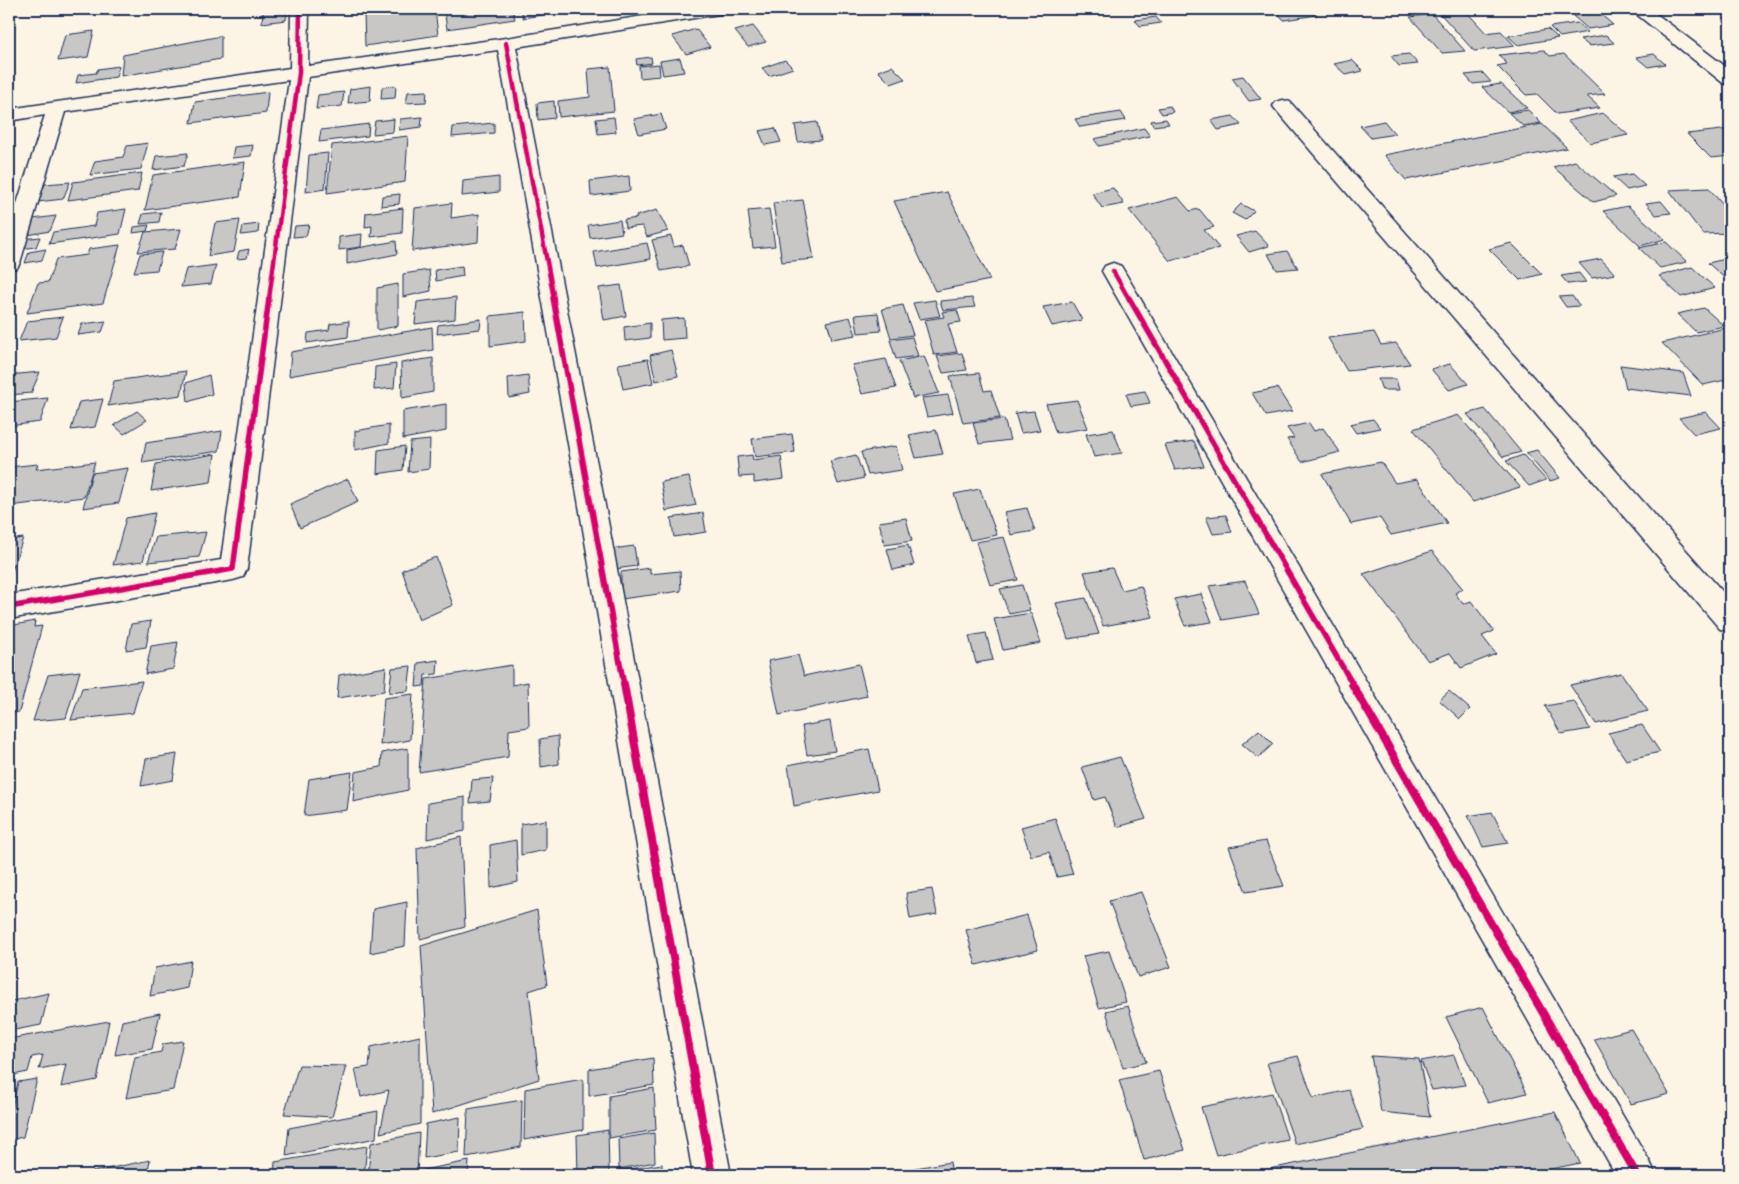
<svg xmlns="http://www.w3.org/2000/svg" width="1739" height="1184" viewBox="0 0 1739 1184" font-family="Mynerve,sans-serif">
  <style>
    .building { fill: #c8c7c6; stroke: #1b2f5e }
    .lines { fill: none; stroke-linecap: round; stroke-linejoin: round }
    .minor-casing { stroke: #1b2f5e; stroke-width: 3 }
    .minor { fill: #fcf5e5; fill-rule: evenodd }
    .cycleway-far2-casing { stroke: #fcf5e5; stroke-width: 7 }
    .cycleway-far1-casing { stroke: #fcf5e5; stroke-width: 9 }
    .cycleway-casing { stroke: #fcf5e5; stroke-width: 11 }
    .cycleway-far2 { stroke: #d6006c; stroke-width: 4.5 }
    .cycleway-far1 { stroke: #d6006c; stroke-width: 5.5 }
    .cycleway { stroke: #d6006c; stroke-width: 8 }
  </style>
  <rect width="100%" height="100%" fill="#fcf5e5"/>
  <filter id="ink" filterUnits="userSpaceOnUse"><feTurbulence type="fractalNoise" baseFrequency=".02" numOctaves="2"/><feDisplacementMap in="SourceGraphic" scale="10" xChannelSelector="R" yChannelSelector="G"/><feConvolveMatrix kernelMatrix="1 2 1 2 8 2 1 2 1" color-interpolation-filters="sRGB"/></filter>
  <g filter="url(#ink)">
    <path class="building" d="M261,9H287L286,20L262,23L263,10L261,11Z
      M386,9H435L438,35L365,46L364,13Z
      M444,9H512L515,19L447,29Z
      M521,9H553L554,13L523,18Z
      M882,9H905L906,10L888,15Z
      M1274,9H1312L1317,15L1284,20Z
      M1436,9H1464L1486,33L1501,31L1515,46L1474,51Z
      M1598,12L1613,25L1588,29L1573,16Z
      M1432,14L1465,51L1442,53L1410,17Z
      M1156,17L1161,23L1140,26L1135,20Z
      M1577,23L1588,32L1560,37L1550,27Z
      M753,26L766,42L748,47L735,31Z
      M696,29L710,47L686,54L672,36Z
      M1548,29L1558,38L1518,45L1508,36Z
      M94,31L88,57L58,61L65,35Z
      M1606,35L1614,43L1589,46L1580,39Z
      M221,36V59L121,76L123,55Z
      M1544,50L1550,56L1564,54L1605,94L1587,96L1600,108L1557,114L1537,94L1526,95L1497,66L1507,64L1499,55Z
      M1409,54L1418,64L1399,66L1391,56Z
      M1654,54L1665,64L1648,67L1636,57Z
      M651,57L652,63L637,65L636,59Z
      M680,58L684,72L663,75L660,61Z
      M785,60L793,68L769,76L762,68Z
      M1352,60L1363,71L1346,75L1334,64Z
      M659,64L660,76L640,78L639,66Z
      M119,66L116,77L76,83L78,75L96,73L98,69Z
      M892,66L905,79L891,84L878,71Z
      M610,67L614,111L559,117L558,101L590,97L588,69Z
      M1483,73L1491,82L1473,84L1465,75Z
      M1243,76L1261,99L1249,101L1232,78Z
      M1501,84L1527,108L1508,112L1482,87Z
      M371,86L370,101L348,103L350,89Z
      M396,86L395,98L381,99L382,87Z
      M427,91L426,102L406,103L408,92Z
      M268,92L266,113L191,123L195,102Z
      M344,92L342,106L316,109L318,95Z
      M554,101L555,118L538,120L537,103Z
      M1170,106L1173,112L1162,114L1158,108Z
      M1528,110L1541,123L1523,126L1509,113Z
      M1121,112L1126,120L1080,127L1075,119Z
      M1603,113L1628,135L1591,143L1567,121Z
      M661,114L666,129L639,134L634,119Z
      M1233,116L1241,125L1218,130L1211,120Z
      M422,117L421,127L399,130L400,119Z
      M614,117L616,132L598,134L596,119Z
      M394,119L393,132L373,134L375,121Z
      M1166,119L1169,124L1153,126L1151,121Z
      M1384,121L1395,134L1371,138L1360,126Z
      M817,122L821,140L798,142L795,125Z
      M494,123V133L452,137L453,127Z
      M369,124L368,136L319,142L321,130Z
      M1542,124L1567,148L1406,180L1384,155Z
      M775,128L781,142L765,145L759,131Z
      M1144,128L1150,136L1099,146L1094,139Z
      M1730,129V156L1711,158L1687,134Z
      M408,136L405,182L327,193L332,145Z
      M148,143L141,169L90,175L95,161L123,157L127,146Z
      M253,145L251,156L232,158L234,147Z
      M188,153L184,166L153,170L156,156Z
      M328,153L325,189L306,192L309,155Z
      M1575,161L1616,196L1594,202L1553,167Z
      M245,162L240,197L145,210L153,175Z
      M142,173L138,191L68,200L73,182Z
      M1632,174L1645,186L1627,190L1613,177Z
      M629,176L630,191L591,196L590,181Z
      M499,177V192L462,196L463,181Z
      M70,182L63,199L38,202L45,184Z
      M1113,188L1124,204L1102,208L1092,193Z
      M1709,188L1730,214V233L1703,234L1669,190Z
      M947,192L990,280L935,291L894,201Z
      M400,194L399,204L381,206L382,196Z
      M1178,197L1190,211L1199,209L1214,227L1204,230L1219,248L1170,261L1129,210Z
      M803,200L814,259L782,262L773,203Z
      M1661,201L1671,213L1656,215L1646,203Z
      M452,203L451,218L479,214L478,242L412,251L415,208Z
      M1241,204L1254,211L1245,220L1232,213Z
      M1628,206L1665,239L1640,246L1603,211Z
      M403,208L402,233L371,237L372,226L365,227L366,213Z
      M126,209L120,234L49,244L53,232L94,226L97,213Z
      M769,209L775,246L753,248L748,211Z
      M657,210L668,231L647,237L642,226L625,228L624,220L637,218L636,216Z
      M161,212L159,222L140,224L143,214Z
      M56,216L50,231L28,235L33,219Z
      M240,220L234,252L208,256L215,223Z
      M620,220L622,233L590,238L588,225Z
      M259,224L258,233L241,235L243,226Z
      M149,225L147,231L133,233L134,227Z
      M309,225L306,236L293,237L295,226Z
      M181,229L175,249L138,252L145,232Z
      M1255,231L1269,246L1249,252L1236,236Z
      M362,234L361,247L339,250V237Z
      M671,236L674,247L683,245L689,266L661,271L652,240Z
      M40,237L36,247L18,249L22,239Z
      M396,241L397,254L347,264V250Z
      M1666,242L1687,262L1660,268L1639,248Z
      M647,243L651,259L597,268L594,252Z
      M1511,243L1542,274L1520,280L1489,249Z
      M120,245L103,303L27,313L38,283L48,282L56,259L87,255L89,249Z
      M46,249L42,260L25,263L29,252Z
      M249,249L247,258L237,259L239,251Z
      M1287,251L1298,268L1277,270L1268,254Z
      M162,252L157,270L134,272L140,254Z
      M1730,258V283L1708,263Z
      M1601,259L1615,274L1592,278L1579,263Z
      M216,265L211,284L181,287L186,269Z
      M462,266L463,276L436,281L435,270Z
      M1692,267L1715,288L1681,297L1659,276Z
      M429,270L431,291L403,297V274Z
      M1579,273L1586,282L1568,284L1561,276Z
      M398,284V326L377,330V288Z
      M621,285L626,316L604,320L599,288Z
      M1572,296L1580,306L1566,307L1559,297Z
      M456,297L455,319L415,324L417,302Z
      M972,298L975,307L943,310L940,301Z
      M935,300L940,316L919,319L913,303Z
      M1072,302L1082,320L1052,326L1043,307Z
      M903,305L913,335L891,338L882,309Z
      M1704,308L1724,326L1696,332L1677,314Z
      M957,310L961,322L948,324L957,352L934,355L924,320L944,317L942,312Z
      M525,312L526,341L490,346V316Z
      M878,313L881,331L858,333L855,315Z
      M63,317L56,337L19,341L27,321Z
      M850,317L856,335L832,339L827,322Z
      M684,318L685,338L662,340L661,320Z
      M481,319L480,329L437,334L438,325Z
      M106,321L102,332L78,335L82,324Z
      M349,321L348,337L307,343L308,333L329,330L330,324Z
      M650,323V338L625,341L624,327Z
      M432,327L433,350L289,376L291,352Z
      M1730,327V379L1703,385L1662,343Z
      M1374,332L1381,345L1396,343L1410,364L1347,371L1328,338Z
      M912,337L918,356L896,359L890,340Z
      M671,350L678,376L656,381L650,355Z
      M962,353L967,370L943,373L937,356Z
      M924,356L939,393L913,398L899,361Z
      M433,358V392L402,398L401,363Z
      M648,359L653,383L623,389L618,364Z
      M886,359L896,388L862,394L852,365Z
      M396,364L394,388L374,390L375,367Z
      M1450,364L1468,384L1449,390L1431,369Z
      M1620,365L1683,373L1691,396L1626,388Z
      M186,371L181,395L108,406L114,381Z
      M40,372L31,393L9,395V375Z
      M979,373L984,391L991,390L1000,418L963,423L950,376Z
      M209,375L212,394L188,402L186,383Z
      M528,375L530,394L509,398L508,378Z
      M1378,379H1396L1399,390H1382Z
      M1277,388L1292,411L1266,416L1252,393Z
      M1145,391L1150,403L1131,406L1126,394Z
      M948,395L953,413L927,417L922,398Z
      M48,398L40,422L9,426V402Z
      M103,399L95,427L71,430L79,402Z
      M1077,400L1088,428L1056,433L1046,404Z
      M446,404V431L403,439V411Z
      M1485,409L1521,452L1503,457L1467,414Z
      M137,411L147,420L124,434L114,425Z
      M1034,411L1040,430L1021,433L1015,413Z
      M1706,412L1721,428L1694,434L1679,418Z
      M1458,415L1520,487L1473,502L1413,429Z
      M1004,419L1010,440L979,444L973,423Z
      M1373,419L1380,428L1356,433L1350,424Z
      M1309,423L1314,431L1323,428L1340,452L1302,462L1287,439L1294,438L1287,428Z
      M389,425V443L355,450V431Z
      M936,430L943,454L916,458L909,435Z
      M1113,430L1122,453L1094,457L1086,434Z
      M222,431L219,451L142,463L146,443Z
      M792,434L795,452L755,457L752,439Z
      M430,440L429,469L408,472L410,442Z
      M1194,441L1204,466L1175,470L1165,445Z
      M405,446L403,470L377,474L378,450Z
      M896,446L902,470L868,475L861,452Z
      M1537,450L1560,478L1550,481L1526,453Z
      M215,454L211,482L151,491L156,464Z
      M752,455L753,460L781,456L784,479L754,483V476L739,477L737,457Z
      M856,455L864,478L838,484L830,461Z
      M1523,455L1546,480L1529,486L1506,461Z
      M95,462L84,497L9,506V467L38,464L36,469Z
      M1381,462L1395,483L1417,479L1447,523L1391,535L1380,518L1351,524L1322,474Z
      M128,468L119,503L83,508L92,473Z
      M689,477L696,505L666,511L661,482Z
      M348,479L358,502L300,528L290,504Z
      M980,489L997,535L970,540L954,494Z
      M1027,508L1035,531L1011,535L1004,512Z
      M155,513L143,561L113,565L126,518Z
      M703,513L706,532L674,537L671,518Z
      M1226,515L1232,532L1213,534L1206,517Z
      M906,518L912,541L885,545L879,522Z
      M206,532L199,557L148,562L156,537Z
      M1004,537L1018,580L990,585L976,542Z
      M23,538L9,580V540Z
      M908,545L914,565L893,570L887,549Z
      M634,546L637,566L615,569L613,549Z
      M1432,551L1463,589L1455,593L1463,604L1471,601L1494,631L1482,636L1496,654L1461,668L1450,653L1428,661L1363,574Z
      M436,557L453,605L419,620L402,570Z
      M650,568V574L680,571L681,591L621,599V572Z
      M1112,568L1122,590L1141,586L1153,617L1103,626L1084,572Z
      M1245,581L1259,614L1222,620L1209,586Z
      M1022,585L1030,610L1009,614L1000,589Z
      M1201,594L1212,622L1185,626L1174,599Z
      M1086,598L1099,634L1068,639L1056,603Z
      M1031,613L1041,643L1003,650L994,619Z
      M35,621L34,627L42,626L19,712L9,714V626Z
      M151,621L146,647L126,650L131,624Z
      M986,633L993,660L976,663L969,636Z
      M178,642L173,669L145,674L151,646Z
      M798,655L804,676L859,664L867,696L779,715L768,661Z
      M438,660L437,674L425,675L424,686L416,687L418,663Z
      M512,665V685L528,682L529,727L509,730L508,757L419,772L426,679Z
      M411,666L408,691L389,693L392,668Z
      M386,667L384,691L337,698L339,675Z
      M80,671L66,718L33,721L48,675Z
      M1621,673L1648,711L1596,724L1570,685Z
      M142,681L133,713L71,720L82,688Z
      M1449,691L1470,709L1460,719L1439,700Z
      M413,694L410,740L380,745L384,698Z
      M1574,701L1590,729L1561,734L1545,706Z
      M830,721L835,751L807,755L802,726Z
      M1642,725L1660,752L1626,760L1608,733Z
      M1259,730L1273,744L1258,758L1242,744Z
      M558,736L559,764L541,767L540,739Z
      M408,748V790L353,802L355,772L381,767L382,753Z
      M869,749L878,790L794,806L788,765Z
      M177,754L173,780L141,786L146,759Z
      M1120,757L1146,819L1117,827L1105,797L1094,800L1082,767Z
      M352,772L347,810L304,816L309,779Z
      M493,778L490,801L470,803L472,780Z
      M465,797V831L427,839L428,803Z
      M1492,812L1508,843L1483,847L1468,816Z
      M1055,818L1073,874L1057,877L1049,852L1031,856L1021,827Z
      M546,820V850L521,855V824Z
      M461,837L465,927L420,939L417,848Z
      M516,840L518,882L491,888L490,845Z
      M1266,841L1284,886L1246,892L1229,847Z
      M932,889L937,914L910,919L906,893Z
      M1141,892L1171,967L1138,977L1109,901Z
      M407,902L405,946L370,953L373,909Z
      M537,910L547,985L529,991L539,1079L432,1114L421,946Z
      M1027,915L1038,950L976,965L966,930Z
      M1109,951L1126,1002L1099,1008L1083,956Z
      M191,961L187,988L150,996L155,968Z
      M49,993L41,1025L9,1031V1015L12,1001Z
      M1128,1006L1146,1062L1123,1068L1106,1011Z
      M1483,1007L1527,1093L1488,1103L1446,1017Z
      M160,1013L152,1049L115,1055L122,1021Z
      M109,1021L97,1080L61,1087L66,1064L39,1069L43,1055L32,1057L28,1072L13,1075L11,1082H9V1039Z
      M1631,1029L1669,1094L1631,1104L1594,1039Z
      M420,1036V1124L380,1133L389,1090L361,1097L355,1069L369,1067L371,1047Z
      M183,1041L173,1090L126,1098L135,1057L161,1052L163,1044Z
      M1454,1055L1465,1085L1432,1090L1421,1061Z
      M1298,1056L1313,1098L1349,1090L1363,1129L1295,1144L1267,1063Z
      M1371,1056L1419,1059L1430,1117L1381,1112Z
      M653,1058L654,1085L589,1096V1069Z
      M299,1065L346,1066L332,1117L284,1114Z
      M1159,1071L1185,1150L1144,1160L1119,1080Z
      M37,1079L23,1137L9,1140V1119L18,1082Z
      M583,1079V1130L524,1140L525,1089Z
      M654,1088L656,1130L609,1138V1096Z
      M1272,1093L1288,1140L1216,1155L1201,1107Z
      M522,1100L521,1147L466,1157L468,1109Z
      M378,1111L376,1138L286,1156L289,1128Z
      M1555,1112L1580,1163L1522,1175H1261L1259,1171Z
      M460,1117L459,1152L424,1158L426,1124Z
      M608,1130L609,1173L597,1175H578L577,1135Z
      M419,1133L417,1175H368L371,1143Z
      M654,1133L655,1162L619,1169L618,1139Z
      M367,1146L364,1175H274L275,1162Z
      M150,1160L147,1175H77Z
      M469,1161L468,1175H422L423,1170Z
      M950,1162L952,1175H892V1172Z
      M662,1164V1175H611V1172Z"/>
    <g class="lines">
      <g class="minor-casing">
        <path id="minor" d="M291,9H309L308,66L506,38L687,9H728L725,13L719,14L516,47L604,500L731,1175H693L578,500L498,50L308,77L247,569L243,577L233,580L9,619V595L221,560L289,80L65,112L20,263L17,268L9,270V229L45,115L9,121V109L290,68Z
          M1630,9H1650L1730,70V85L1723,83Z
          M1283,100L1290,102L1730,600V632L1720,629L1276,110L1273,106L1276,102Z
          M1113,263L1121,266L1124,271L1650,1162L1656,1175H1616L1102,271L1105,266Z"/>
      </g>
      <use href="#minor" class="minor"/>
      <g class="cycleway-far2-casing">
        <path id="cycleway-far2" d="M506,43L554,299
          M1113,271L1129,299
          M269,299L299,73L300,9"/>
      </g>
      <g class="cycleway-far1-casing">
        <path id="cycleway-far1" d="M553,298L624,685
          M1129,298L1353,685
          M9,607L233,569L269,298"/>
      </g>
      <g class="cycleway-casing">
        <path id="cycleway" d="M624,684L712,1175
          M1352,684L1637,1175"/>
      </g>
      <use href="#cycleway-far2" class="cycleway-far2"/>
      <use href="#cycleway-far1" class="cycleway-far1"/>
      <use href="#cycleway" class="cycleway"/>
    </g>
  </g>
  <rect width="1739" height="1184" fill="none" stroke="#fcf5e5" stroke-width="30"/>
  <rect x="15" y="15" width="1709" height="1154" fill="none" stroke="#1b2f5e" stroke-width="2" filter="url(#ink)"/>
</svg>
